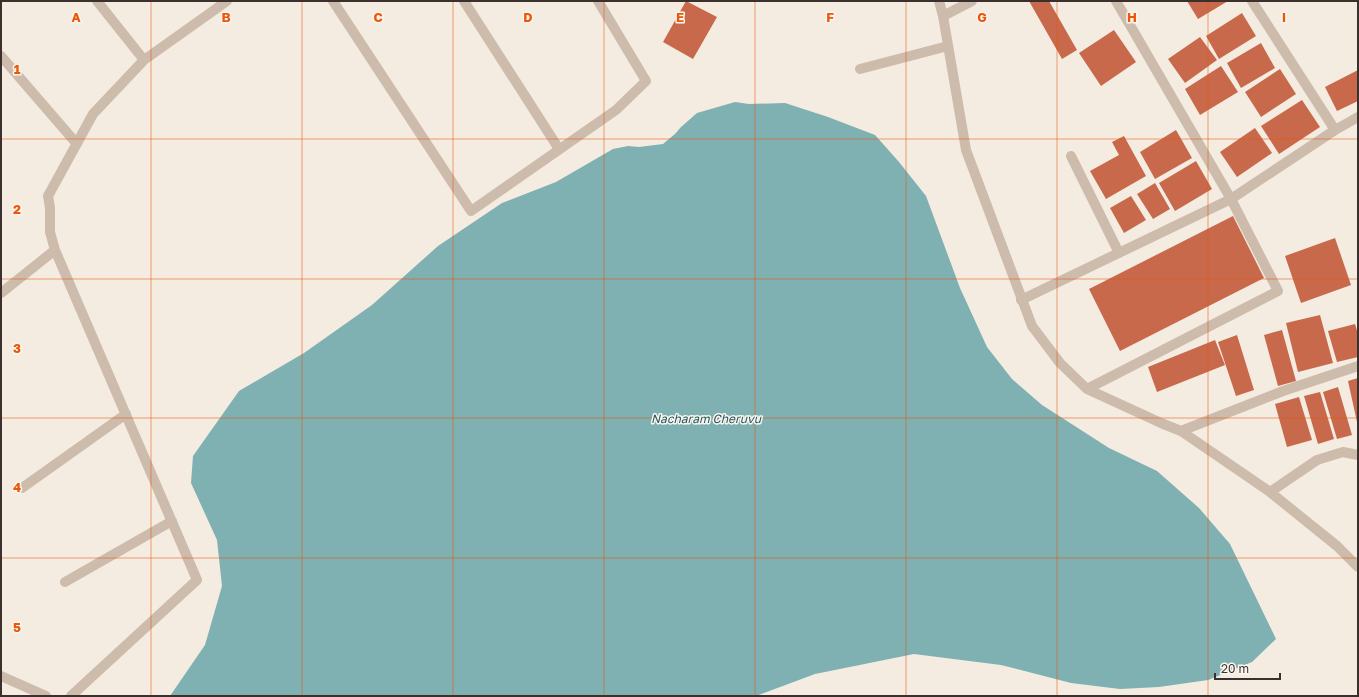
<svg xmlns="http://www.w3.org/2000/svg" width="1359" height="697" viewBox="0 0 1359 697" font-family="'Golos Text',sans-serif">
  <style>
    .water { fill: #7fb0b2 }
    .building { fill: #c8694b }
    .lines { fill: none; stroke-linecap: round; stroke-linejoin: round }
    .minor { stroke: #cdbbac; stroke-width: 10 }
    .grid { fill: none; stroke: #e8590c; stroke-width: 1; stroke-opacity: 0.55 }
    .labels { text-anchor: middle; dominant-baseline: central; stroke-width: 3; stroke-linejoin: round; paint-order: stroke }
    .water-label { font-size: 12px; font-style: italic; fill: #1f5a5e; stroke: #fbf5ee }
    .grid-label { font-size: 13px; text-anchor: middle; font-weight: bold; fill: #e8590c; stroke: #fbf5ee; stroke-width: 3; stroke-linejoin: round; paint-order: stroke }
  </style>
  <rect width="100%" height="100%" fill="#f4ebe1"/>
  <path class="water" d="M735,102L749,104L785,103L828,117L875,135L899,162L926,196L960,288L987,347L1012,379L1042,405L1109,448L1157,471L1199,508L1230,544L1276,639L1252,662L1208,680L1159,687L1120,689L1071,683L1001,665L914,654L815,674L756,696H170L205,645L222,586L217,540L191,483L193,456L239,391L304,353L372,305L438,246L502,203L556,182L613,149L628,146L639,147L663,144L675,134L681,127L697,113Z"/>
  <path class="building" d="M686,1L717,17L693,59L663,42Z
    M1029,1H1049L1077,50L1062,59Z
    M1187,1H1228L1198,19Z
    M1242,13L1256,36L1219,59L1206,36Z
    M1114,30L1136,62L1101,86L1079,53Z
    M1200,37L1217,60L1185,83L1168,59Z
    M1261,43L1275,68L1241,88L1227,63Z
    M1221,66L1238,92L1200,115L1185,89Z
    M1280,69L1296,94L1261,117L1245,92Z
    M1358,70V101L1337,111L1325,87Z
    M1302,100L1320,127L1279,154L1261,126Z
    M1255,128L1272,153L1237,177L1220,152Z
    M1176,130L1192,158L1155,179L1140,152Z
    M1124,136L1146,176L1106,199L1090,171L1119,155L1112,142Z
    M1196,161L1212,189L1175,211L1159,183Z
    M1155,183L1170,209L1153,219L1137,194Z
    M1131,196L1146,220L1124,233L1110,208Z
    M1233,216L1264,278L1120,351L1089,289Z
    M1335,238L1351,285L1301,303L1285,256Z
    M1320,315L1333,363L1298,372L1286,323Z
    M1355,324L1358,334V357L1337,362L1328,331Z
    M1282,330L1296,381L1278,386L1264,335Z
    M1237,335L1254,390L1236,396L1218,342Z
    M1215,340L1225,365L1157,392L1148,367Z
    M1358,378V422H1357L1348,381Z
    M1338,387L1352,435L1337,439L1323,392Z
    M1320,392L1334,439L1318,444L1304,396Z
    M1299,397L1312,440L1287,447L1275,404Z"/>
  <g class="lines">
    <path class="minor" d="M97,1L144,60
      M333,1L471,211L616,110L646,81L598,1
      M464,1L559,149
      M939,1L943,16L966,150L1032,326L1060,363L1087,389L1161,423L1181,431L1270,492L1337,546L1358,567
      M1252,1L1335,130
      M943,16L972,1
      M1,56L77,144
      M860,69L948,46
      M1071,156L1119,253
      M1,293L55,250
      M1021,300L1231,199L1335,130L1358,117
      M1087,389L1278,291L1231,199L1116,1
      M1181,431L1283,391L1358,366
      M22,488L126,414
      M1270,492L1317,460L1343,452L1358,455
      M65,582L172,521
      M1,676L46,696
      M71,696L197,580L55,250L50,232V208L48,196L93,114L144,60L227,1"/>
  </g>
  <path class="grid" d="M151,1V696M302,1V696M453,1V696M604,1V696M755,1V696M906,1V696M1057,1V696M1208,1V696M1,139H1358M1,279H1358M1,418H1358M1,558H1358"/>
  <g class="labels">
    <g class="water-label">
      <text x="706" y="418">Nacharam Cheruvu</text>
    </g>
  </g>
  <g class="grid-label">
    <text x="76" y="22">A</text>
    <text x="226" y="22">B</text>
    <text x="378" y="22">C</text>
    <text x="528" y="22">D</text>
    <text x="680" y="22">E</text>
    <text x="830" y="22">F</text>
    <text x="982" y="22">G</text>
    <text x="1132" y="22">H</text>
    <text x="1284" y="22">I</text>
    <text x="17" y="74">1</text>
    <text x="17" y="214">2</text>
    <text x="17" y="353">3</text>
    <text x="17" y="492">4</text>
    <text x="17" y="632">5</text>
  </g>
  <rect width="1359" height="697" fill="none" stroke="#3b302b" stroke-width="4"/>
  <path d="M1215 673v6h65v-6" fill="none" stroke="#3b302b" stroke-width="2"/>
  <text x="1221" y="673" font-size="12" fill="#3b302b" stroke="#fbf5ee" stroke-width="3" paint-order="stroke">20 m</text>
</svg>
